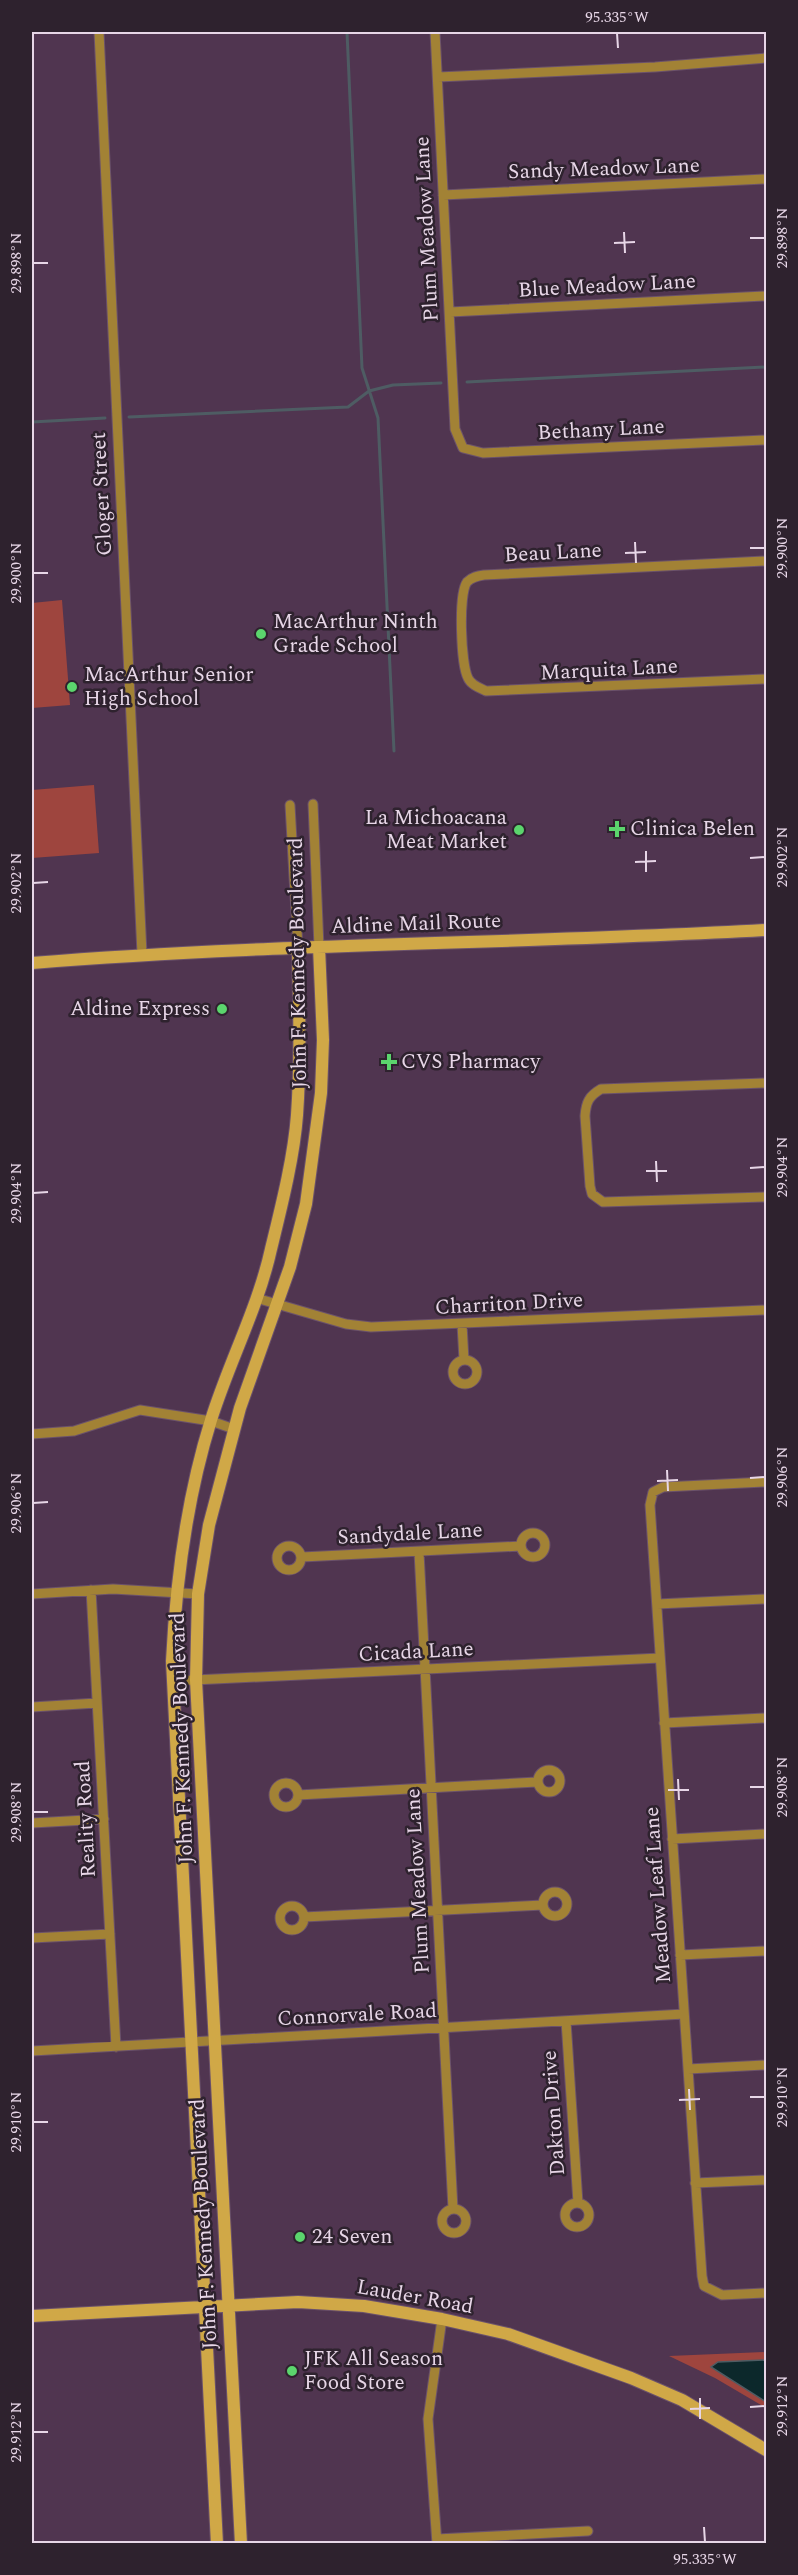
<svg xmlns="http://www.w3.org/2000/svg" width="798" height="2575" viewBox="0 0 798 2575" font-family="Spectral,serif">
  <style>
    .green { fill: #9e453e }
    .water { fill: #0c282b; stroke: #4e5c63; stroke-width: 1.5 }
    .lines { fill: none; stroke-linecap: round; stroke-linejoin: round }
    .stream { stroke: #4e5c63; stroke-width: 3 }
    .minor-casing { stroke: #6b526b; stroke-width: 11 }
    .secondary-casing { stroke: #6b526b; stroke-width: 14 }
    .minor { stroke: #a28235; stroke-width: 9 }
    .secondary { stroke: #d0a847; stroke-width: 12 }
    .ticks { fill: none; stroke: #e7d6e7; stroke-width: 2 }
    .poi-dot { fill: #5bd56d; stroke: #2e222e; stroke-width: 2 }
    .labels { text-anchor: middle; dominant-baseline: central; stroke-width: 5; stroke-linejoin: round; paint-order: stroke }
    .street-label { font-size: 21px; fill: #e7d6e7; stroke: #2e222e }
    .poi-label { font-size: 21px; fill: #e7d6e7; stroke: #2e222e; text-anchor: start }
    .neatline { fill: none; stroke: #e7d6e7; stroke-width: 2 }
    .ticks-label { font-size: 15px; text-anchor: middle; fill: #e7d6e7 }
  </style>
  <rect width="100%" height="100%" fill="#503550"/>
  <path class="green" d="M62,600L70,705L32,708V603Z
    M94,785L99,853L32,858V790Z
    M766,2352V2408L715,2378L669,2356Z"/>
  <path class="water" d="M766,2360V2402L711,2367L718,2362Z"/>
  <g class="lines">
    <path class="stream" d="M347,32L362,368L378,418L394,751
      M467,382L766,367
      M129,417L348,407L369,391L393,385L441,383
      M32,422L105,418"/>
    <g class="minor-casing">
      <path id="minor" d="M99,32L142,954
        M435,32L455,429L463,448L483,453L766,440
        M438,77L655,67L766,58
        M443,195L766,179
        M450,312L766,296
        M766,561L484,575C477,576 472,577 467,582C458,594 461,665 468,678C471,685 480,688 486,691L766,679
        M313,804L319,947
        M290,805L298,948
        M766,1083L601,1089C589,1096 586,1102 585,1116L590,1186L592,1194L603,1202L766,1197
        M256,1298L346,1324L371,1327L766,1310
        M462,1324L464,1360
        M453 1372a12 12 0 1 1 24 0a12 12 0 1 1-24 0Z
        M32,1434L74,1431L140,1410L211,1421L234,1429
        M766,1482L663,1487L653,1492L650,1505L702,2276L704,2286L722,2295L766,2293
        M521 1545a12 12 0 1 1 24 0a12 12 0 1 1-24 0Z
        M277 1558a12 12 0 1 1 24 0a12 12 0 1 1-24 0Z
        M419,1552L453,2209
        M302,1557L521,1546
        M91,1590L116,2047
        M32,1594L113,1589L198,1594
        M657,1604L766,1599
        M173,1681L660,1658
        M32,1707L97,1703
        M664,1723L766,1718
        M538 1781a11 11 0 1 1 22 0a11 11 0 1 1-22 0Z
        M274 1795a12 12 0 1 1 24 0a12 12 0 1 1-24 0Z
        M298,1795L537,1782
        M32,1823L104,1819
        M672,1839L766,1834
        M543 1904a12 12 0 1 1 24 0a12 12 0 1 1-24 0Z
        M280 1918a12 12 0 1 1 24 0a12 12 0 1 1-24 0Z
        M304,1917L543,1905
        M32,1938L110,1934
        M680,1955L766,1951
        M566,2021L578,2203
        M32,2051L684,2014
        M688,2069L766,2065
        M695,2183L766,2180
        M565 2215a12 12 0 1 1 24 0a12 12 0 1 1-24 0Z
        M442 2221a12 12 0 1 1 24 0a12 12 0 1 1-24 0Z
        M437,2539L588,2531
        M437,2544L428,2419L442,2319"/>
    </g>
    <g class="secondary-casing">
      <path id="secondary" d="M32,963C276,943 522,944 766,930
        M32,2316L298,2302L364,2306L442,2319L508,2334L631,2378L682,2400L766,2450
        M217,2544L172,1661C176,1581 187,1497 211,1420C229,1362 258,1308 271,1249C281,1208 294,1157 297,1115C301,1059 299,1003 298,948
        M241,2544L196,1680L198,1594L209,1525L240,1408L290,1267L306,1204L321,1093L323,1040L319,947"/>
    </g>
    <use href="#minor" class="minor"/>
    <use href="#secondary" class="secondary"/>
  </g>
  <path class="ticks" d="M617,33L618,48M624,232L625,253M750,238H765M614,243L635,242M33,263H48M635,542L636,563M750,548H765M625,553L646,552M33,573H48M646,851V872M750,858L765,857M635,862L656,861M33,883L48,882M656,1161L657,1182M750,1168L765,1167M646,1171H667M33,1193L48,1192M667,1470L668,1491M750,1478L765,1477M657,1481L678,1480M33,1503L48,1502M678,1779L679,1800M750,1787H765M668,1790H689M33,1812H48M689,2089L690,2110M750,2097H765M679,2100L700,2099M33,2122H48M700,2398V2419M750,2407L765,2406M690,2409L710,2408M33,2432H48M704,2527L705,2542"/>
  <g class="poi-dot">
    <circle cx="261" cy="634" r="6"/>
    <circle cx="72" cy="687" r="6"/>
    <path d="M614 820h6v6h6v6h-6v6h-6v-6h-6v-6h6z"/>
    <circle cx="519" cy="830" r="6"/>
    <circle cx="222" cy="1009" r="6"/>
    <path d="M386 1053h6v6h6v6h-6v6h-6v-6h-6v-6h6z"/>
    <circle cx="300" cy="2237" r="6"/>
    <circle cx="292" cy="2371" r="6"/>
  </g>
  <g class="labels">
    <g class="street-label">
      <text transform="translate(604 169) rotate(-2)">Sandy Meadow Lane</text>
      <text transform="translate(427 229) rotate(-93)">Plum Meadow Lane</text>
      <text transform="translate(607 286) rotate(-3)">Blue Meadow Lane</text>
      <text transform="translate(601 430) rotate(-3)">Bethany Lane</text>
      <text transform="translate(102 494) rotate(-93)">Gloger Street</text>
      <text transform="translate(553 553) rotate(-3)">Beau Lane</text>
      <text transform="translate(609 670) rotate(-3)">Marquita Lane</text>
      <text transform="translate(416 924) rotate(-2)">Aldine Mail Route</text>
      <text transform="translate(298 963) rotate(-91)">John F. Kennedy Boulevard</text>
      <text transform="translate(509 1304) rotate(-3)">Charriton Drive</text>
      <text transform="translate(410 1534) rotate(-3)">Sandydale Lane</text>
      <text transform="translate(416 1652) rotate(-3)">Cicada Lane</text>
      <text transform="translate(182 1738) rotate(-92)">John F. Kennedy Boulevard</text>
      <text transform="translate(86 1819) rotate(-93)">Reality Road</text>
      <text transform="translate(418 1881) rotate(-93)">Plum Meadow Lane</text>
      <text transform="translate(658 1895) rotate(-94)">Meadow Leaf Lane</text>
      <text transform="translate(357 2015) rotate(-3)">Connorvale Road</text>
      <text transform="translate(554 2113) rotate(-94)">Dakton Drive</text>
      <text transform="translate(204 2224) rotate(-93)">John F. Kennedy Boulevard</text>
      <text transform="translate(415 2297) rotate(10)">Lauder Road</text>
    </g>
    <g class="poi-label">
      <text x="273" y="622">MacArthur Ninth<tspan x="273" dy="24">Grade School</tspan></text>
      <text x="84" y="675">MacArthur Senior<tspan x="84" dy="24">High School</tspan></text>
      <text x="507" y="818" text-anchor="end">La Michoacana<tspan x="507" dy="24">Meat Market</tspan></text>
      <text x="630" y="829">Clinica Belen</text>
      <text x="210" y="1009" text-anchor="end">Aldine Express</text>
      <text x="401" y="1062">CVS Pharmacy</text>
      <text x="312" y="2237">24 Seven</text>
      <text x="304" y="2359">JFK All Season<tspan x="304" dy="24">Food Store</tspan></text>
    </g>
  </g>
  <rect width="798" height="2575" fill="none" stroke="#2e222e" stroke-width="66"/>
  <rect x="33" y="33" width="732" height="2509" class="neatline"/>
  <g class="ticks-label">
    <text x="617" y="22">95.335°W</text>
    <text transform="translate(782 238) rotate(-90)" y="5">29.898°N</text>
    <text transform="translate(16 263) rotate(-90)" y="5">29.898°N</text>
    <text transform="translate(782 548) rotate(-90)" y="5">29.900°N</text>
    <text transform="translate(16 573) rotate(-90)" y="5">29.900°N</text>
    <text transform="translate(782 857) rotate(-90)" y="5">29.902°N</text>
    <text transform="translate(16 883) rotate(-90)" y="5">29.902°N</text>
    <text transform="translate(782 1167) rotate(-90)" y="5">29.904°N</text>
    <text transform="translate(16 1193) rotate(-90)" y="5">29.904°N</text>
    <text transform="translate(782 1477) rotate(-90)" y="5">29.906°N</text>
    <text transform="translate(16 1503) rotate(-90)" y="5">29.906°N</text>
    <text transform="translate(782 1787) rotate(-90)" y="5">29.908°N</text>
    <text transform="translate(16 1812) rotate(-90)" y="5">29.908°N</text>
    <text transform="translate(782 2097) rotate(-90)" y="5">29.910°N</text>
    <text transform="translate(16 2122) rotate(-90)" y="5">29.910°N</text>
    <text transform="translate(782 2406) rotate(-90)" y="5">29.912°N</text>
    <text transform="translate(16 2432) rotate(-90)" y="5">29.912°N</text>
    <text x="705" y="2564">95.335°W</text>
  </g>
</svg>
